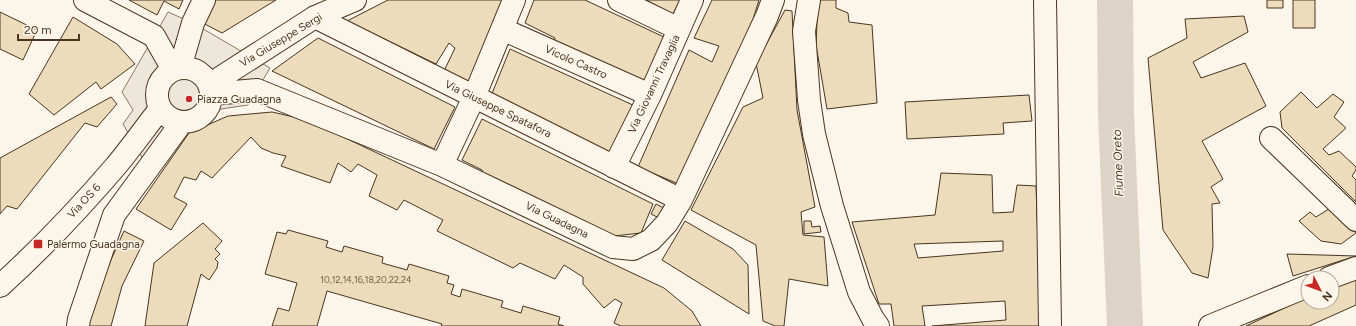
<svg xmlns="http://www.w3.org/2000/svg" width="1356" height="326" viewBox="0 0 1356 326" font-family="Figtree,sans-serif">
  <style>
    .parking { fill: #ede7d9; stroke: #887966 }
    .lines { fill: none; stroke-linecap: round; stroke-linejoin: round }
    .river { stroke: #dcd4c6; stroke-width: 36 }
    .building { fill: #ecdcbc; stroke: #4a3520; fill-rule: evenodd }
    .minor-casing { stroke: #4a3520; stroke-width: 24 }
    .minor { stroke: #fbf6e9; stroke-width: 22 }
    .poi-dot { fill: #c62828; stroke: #fbf6e9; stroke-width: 1.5 }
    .labels { text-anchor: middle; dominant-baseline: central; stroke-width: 3; stroke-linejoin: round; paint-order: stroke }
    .number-label { font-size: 9px; fill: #725f47 }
    .street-label { font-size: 11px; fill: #4a3520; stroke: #fbf6e9 }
    .poi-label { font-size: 11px; fill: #4a3520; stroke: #fbf6e9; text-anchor: start }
    .water-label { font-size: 12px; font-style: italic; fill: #4a3520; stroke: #fbf6e9 }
  </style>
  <rect width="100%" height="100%" fill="#fbf6e9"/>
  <path class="parking" d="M168,12L193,23L270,68L248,105L221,109L187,130L148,168L123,124L133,110L122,92Z"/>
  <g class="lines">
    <path class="river" d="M1115,0L1116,114L1125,326"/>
  </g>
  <path class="building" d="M129,0H183L179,9L164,1L157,15Z
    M212,0H276L222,33L201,22Z
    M388,0H506L470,84L444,71L455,48L449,43L436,64L347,21Z
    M534,0H585L666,38L643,88L554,45L555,38L525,23Z
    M646,0H680L673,14Z
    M712,0H759L753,19L681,185L638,167L689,50L712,62L719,46L694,38Z
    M818,0H836V8L848,13L849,22L872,25L877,103L827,109L816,45Z
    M1267,0H1283V8H1267Z
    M1293,0H1315V28H1293Z
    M785,10L792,11L797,110L815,207L801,212L803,235L824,237L828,286L789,279L784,326H775L763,321L756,245L691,210L743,107L763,98L756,63Z
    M0,12L37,30L23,60L0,49Z
    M1244,16L1248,32L1193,62L1201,78L1245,63L1266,106L1202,141L1223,179L1211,187L1220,203L1212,204L1213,247L1208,278L1192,273L1163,230L1148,58L1187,38L1185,19Z
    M73,17L117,44L135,64L101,89L96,82L54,115L29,94Z
    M318,38L455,107L434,149L272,71Z
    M510,49L635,106L614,154L491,96Z
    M1301,92L1317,108L1333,94L1344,102L1334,117L1346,128L1323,149L1329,155L1339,151L1356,167V170L1352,176L1356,180V202L1282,128L1280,112Z
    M1029,95L1032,121L1003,123L1004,134L907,139L905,102Z
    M111,97L117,104L97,127L85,123L17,209L7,206L0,214V158Z
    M272,112L307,120L664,288L692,311L701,326H621L614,323L622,303L615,299L604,308L583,284V277L564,265L555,279L520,263L513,268L437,231L443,220L404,200L397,210L369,196L377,175L358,164L351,172L338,163L330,183L281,166L286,156L273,153L261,148L251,137L212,178L201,171L196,180L184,177L174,197L187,204L171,230L136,209L189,133L228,116Z
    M482,119L653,204L641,233L614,236L484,175L482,170L462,160Z
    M941,173L992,175L993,213L1013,212L1017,185L1036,186L1041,326H932L1006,320L1005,301L922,306L925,326H894L891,304H879L852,222L935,215ZM1003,241V251L918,258L914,244Z
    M656,204L666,209L661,219L651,214Z
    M1332,207L1356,233L1341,244L1321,241L1299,221L1310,212L1316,217Z
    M685,221L733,249L748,265L749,314L662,260Z
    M804,221H811L812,227L820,226L821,232L804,234Z
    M203,223L222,241L215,249L220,254L215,259L218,262L217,268L209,280L201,274L187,326H145L154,263Z
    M288,230L328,241L326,247L342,252L344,246L383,257L382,263L407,270L409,264L449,276L447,283L454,285L451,294L460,297L462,289L503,301L501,307L521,313L523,306L560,317L558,324L564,326H441L442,324L327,291L317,326H272L278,308L289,311L297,283L265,274L277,232L286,234Z
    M124,231L144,241L122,286L111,326H88L96,293Z
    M1287,254L1356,256L1293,276Z
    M1356,275V305L1309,326H1246L1308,297V302H1332V286Z"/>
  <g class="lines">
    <g class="minor-casing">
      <path id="minor" d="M85,0L154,36L173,70
        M619,0L679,29
        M809,0L804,31L809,100L814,134L832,206L859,292L873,319L878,326
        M1045,0L1050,326
        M315,17L681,200
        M502,29L650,95
        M157 95a27 27 0 1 1 54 0a27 27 0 1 1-54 0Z
        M180,68L193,23L204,0
        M209,85L315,17L355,0
        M211,94L257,90L442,165L613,247L633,249L651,240L667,223L681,200L767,16L773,0
        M1271,138L1356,220
        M442,165L474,97L514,0
        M614,167L650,95L692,0
        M1329,278L1356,268
        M0,286C41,249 79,209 115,167C131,148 145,128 160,109
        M78,326L79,319L114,215L182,122
        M1210,326L1308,286"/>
    </g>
    <use href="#minor" class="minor"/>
  </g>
  <g class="poi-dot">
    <circle cx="189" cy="99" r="4"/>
    <rect x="33" y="239" width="10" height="10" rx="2"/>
  </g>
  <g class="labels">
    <g class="number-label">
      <text x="366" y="279">10,12,14,16,18,20,22,24</text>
    </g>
    <g class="street-label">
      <text transform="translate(281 40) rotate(-31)">Via Giuseppe Sergi</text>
      <text transform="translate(576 62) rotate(24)">Vicolo Castro</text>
      <text transform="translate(654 84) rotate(-65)">Via Giovanni Travaglia</text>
      <text transform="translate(498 109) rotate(26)">Via Giuseppe Spatafora</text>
      <text transform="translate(84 201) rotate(-47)">Via OS 6</text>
      <text transform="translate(557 220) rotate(26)">Via Guadagna</text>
    </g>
    <g class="poi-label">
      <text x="197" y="99">Piazza Guadagna</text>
      <text x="47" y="244">Palermo Guadagna</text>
    </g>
    <g class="water-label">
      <text transform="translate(1118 163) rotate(-92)">Fiume Oreto</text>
    </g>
  </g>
  <g transform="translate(1320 290) rotate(132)"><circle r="19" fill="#fbf6e9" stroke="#b4a999"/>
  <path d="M0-3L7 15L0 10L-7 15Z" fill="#c62828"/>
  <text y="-6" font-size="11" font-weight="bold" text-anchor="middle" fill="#4a3520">N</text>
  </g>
  <path d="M18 34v6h61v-6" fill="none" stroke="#4a3520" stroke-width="2"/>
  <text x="24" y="34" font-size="12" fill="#4a3520" stroke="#fbf6e9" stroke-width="3" paint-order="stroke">20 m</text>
</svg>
